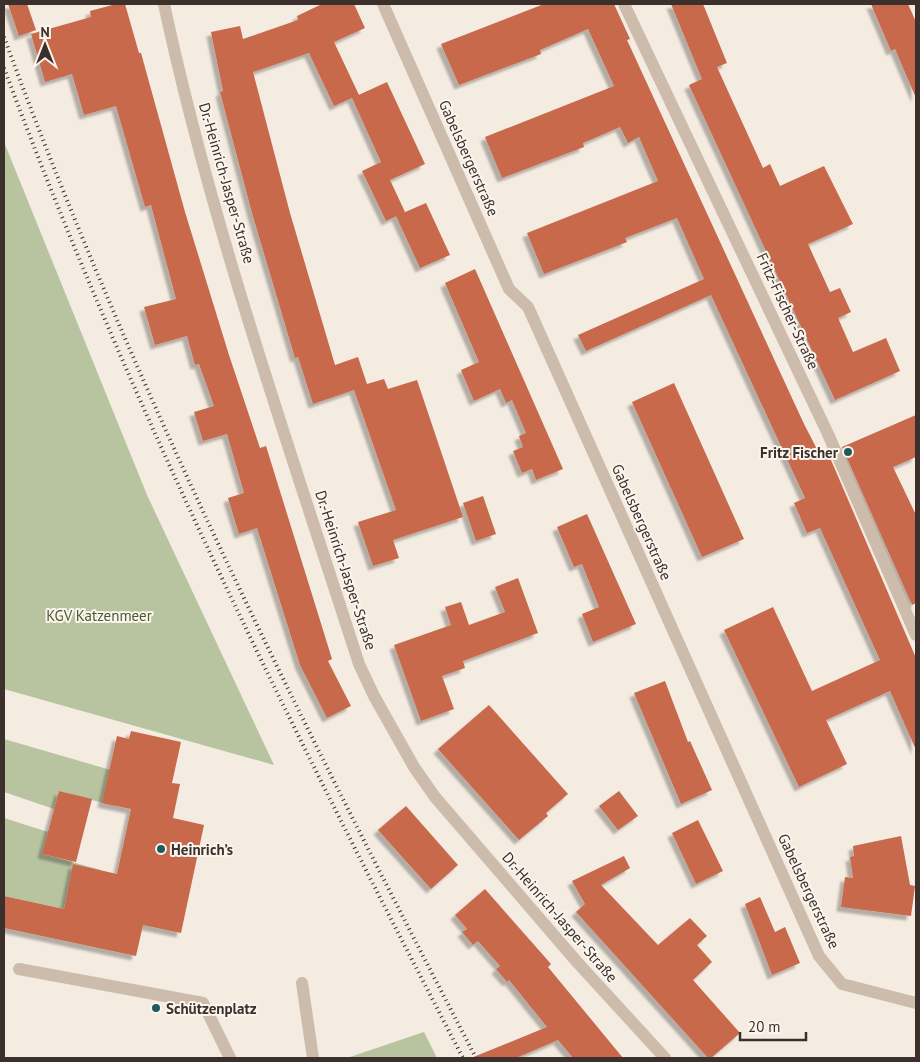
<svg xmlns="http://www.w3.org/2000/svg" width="920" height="1062" viewBox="0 0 920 1062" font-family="'PT Sans',sans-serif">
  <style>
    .green { fill: #b8c4a0 }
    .building { fill: #c8694b; filter: url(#shadow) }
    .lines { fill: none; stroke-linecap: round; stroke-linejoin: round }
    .service { stroke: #cdbbac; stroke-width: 12 }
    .minor { stroke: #cdbbac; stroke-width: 12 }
    .tertiary { stroke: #cdbbac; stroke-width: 12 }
    .rail { stroke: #3b302b; stroke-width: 4; stroke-dasharray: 1 4; stroke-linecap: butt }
    .poi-dot { fill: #1f5a5e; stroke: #fbf5ee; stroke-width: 2 }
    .labels { text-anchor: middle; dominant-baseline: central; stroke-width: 4; stroke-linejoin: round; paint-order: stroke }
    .street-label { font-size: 15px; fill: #3b302b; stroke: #fbf5ee }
    .poi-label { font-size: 15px; font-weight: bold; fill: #3b302b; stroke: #fbf5ee; text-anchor: start }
    .park-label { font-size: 15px; fill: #4a5a2e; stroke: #fbf5ee }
  </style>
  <defs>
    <filter id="shadow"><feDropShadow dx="-4.5" dy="4.5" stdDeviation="1" flood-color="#0004"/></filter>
  </defs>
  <rect width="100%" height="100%" fill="#f4ebe1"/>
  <path class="green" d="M4,142L147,495L274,765L4,689Z
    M4,739L121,773L114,806L59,791L54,809L4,792Z
    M4,818L48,832L43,854L101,870L96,894L68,889L64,909L4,896Z
    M424,1032L437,1058H347Z"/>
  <path class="building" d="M8,4H27L36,30L19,36Z
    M116,4H125L139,53H141L185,212L229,355L260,448L266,446L332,659L328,661L351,706L327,718L300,665L257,528L239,534L228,498L244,493L227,434L203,441L194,412L214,406L199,364L195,365L187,336L155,345L144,307L176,299L151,205L145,207L116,106L84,115L72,74L45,82L31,34L91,17L90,11Z
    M322,4H354L365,28L334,42L359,95L334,106L309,53L253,72L290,213L335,365L358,357L367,384L384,379L388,389L417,380L463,517L393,540L399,558L373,566L358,522L396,510L354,390L313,404L298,357L295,358L252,213L220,92L223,91L211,32L240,26L243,39L298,20L297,16Z
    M544,4H614L630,39L627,40L804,424L820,455L828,453L916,658V750L890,691L826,720L847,764L799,787L724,630L773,607L812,691L880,660L820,528L807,533L794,503L805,498L711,295L586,351L578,335L704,279L677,218L625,238L627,242L544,274L527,233L658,181L639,137L628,143L620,127L583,143L584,147L502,178L485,137L614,86L588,29L540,50L541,54L459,85L441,44Z
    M671,4H703L727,63L717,67L763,168L770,164L780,186L824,166L853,224L808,244L830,292L840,288L851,312L838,318L853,352L886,338L900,371L835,400L689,85L702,79Z
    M871,4H908L916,22V98L895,49L891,51Z
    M387,82L425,164L390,180L405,212L386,221L362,171L381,162L352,98Z
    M426,203L450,255L420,268L396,216Z
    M475,269L563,469L536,480L532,469L522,473L513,451L523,447L519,436L526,433L512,400L506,403L500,389L474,401L461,370L479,362L445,283Z
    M674,383L744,539L702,557L632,402Z
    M916,415V457L893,467L916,515V603L912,605L842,447Z
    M483,496L496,534L476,541L463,503Z
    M587,514L636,624L593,642L582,614L599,607L582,564L574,567L557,527Z
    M518,578L538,633L463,661L465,668L442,676L454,709L421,721L394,645L451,625L445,607L461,602L469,625L505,612L495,587Z
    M665,681L688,742L690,741L712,790L681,804L634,693Z
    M489,705L568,794L546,813L548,816L519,840L438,749Z
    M131,731L181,742L172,783L180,784L173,818L204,825L181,933L143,925L136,956L4,928V896L64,909L73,864L117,874L131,809L102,803L117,736L129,739Z
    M59,791L92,799L76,862L42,854Z
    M619,791L638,816L618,830L599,806Z
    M406,806L458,865L431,889L378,830Z
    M698,820L723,871L696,884L672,833Z
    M901,836L910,885L915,886L911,916L841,907L845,877L853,878L850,857L854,856L853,846Z
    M624,856L630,868L601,885L658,945L690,918L707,936L697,945L712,962L693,980L740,1033L711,1058H708L576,912L585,904L572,881Z
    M485,889L551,964L548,967L623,1058H573L558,1040L516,1058H471L547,1027L509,980L507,982L496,969L500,966L478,941L473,945L462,932L467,929L455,915Z
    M760,897L775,932L785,927L800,963L772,975L745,904Z"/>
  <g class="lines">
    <path class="service" d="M19,969L203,1003L230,1058
      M302,983L313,1058"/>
    <path class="minor" d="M383,4L509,289L528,307L819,956L842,984L916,1003
      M624,4L828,434L916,635"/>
    <path class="tertiary" d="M164,4C212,228 289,446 359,664L374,696L414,767L435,797L577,962L665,1058"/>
    <path class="rail" d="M4,37C133,389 303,726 476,1058
      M4,68C131,409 295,736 463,1058"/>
  </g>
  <g class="poi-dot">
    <circle cx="848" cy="452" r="5"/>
    <circle cx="161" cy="849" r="5"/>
    <circle cx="156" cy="1008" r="5"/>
  </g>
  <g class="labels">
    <g class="street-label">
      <text transform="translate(469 158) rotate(66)">Gabelsbergerstraße</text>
      <text transform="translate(227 183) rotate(74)">Dr.-Heinrich-Jasper-Straße</text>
      <text transform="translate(788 311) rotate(65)">Fritz-Fischer-Straße</text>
      <text transform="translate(642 522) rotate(66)">Gabelsbergerstraße</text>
      <text transform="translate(346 570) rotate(72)">Dr.-Heinrich-Jasper-Straße</text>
      <text transform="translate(809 891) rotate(65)">Gabelsbergerstraße</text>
      <text transform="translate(560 917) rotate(49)">Dr.-Heinrich-Jasper-Straße</text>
    </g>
    <g class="poi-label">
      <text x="838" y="452" text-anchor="end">Fritz Fischer</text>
      <text x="171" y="849">Heinrich’s</text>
      <text x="166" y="1008">Schützenplatz</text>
    </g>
    <g class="park-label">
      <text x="99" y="615">KGV Katzenmeer</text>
    </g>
  </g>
  <rect width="920" height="1062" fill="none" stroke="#3b302b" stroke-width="10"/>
  <g transform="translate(45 45)" stroke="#fbf5ee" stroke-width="4" paint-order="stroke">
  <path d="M0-4L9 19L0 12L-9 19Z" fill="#3b302b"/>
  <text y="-8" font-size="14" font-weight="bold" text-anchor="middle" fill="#3b302b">N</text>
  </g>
  <path d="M740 1032v8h66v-8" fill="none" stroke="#3b302b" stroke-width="2.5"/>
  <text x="748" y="1032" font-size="15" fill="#3b302b" stroke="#fbf5ee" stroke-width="4" paint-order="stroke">20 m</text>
</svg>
